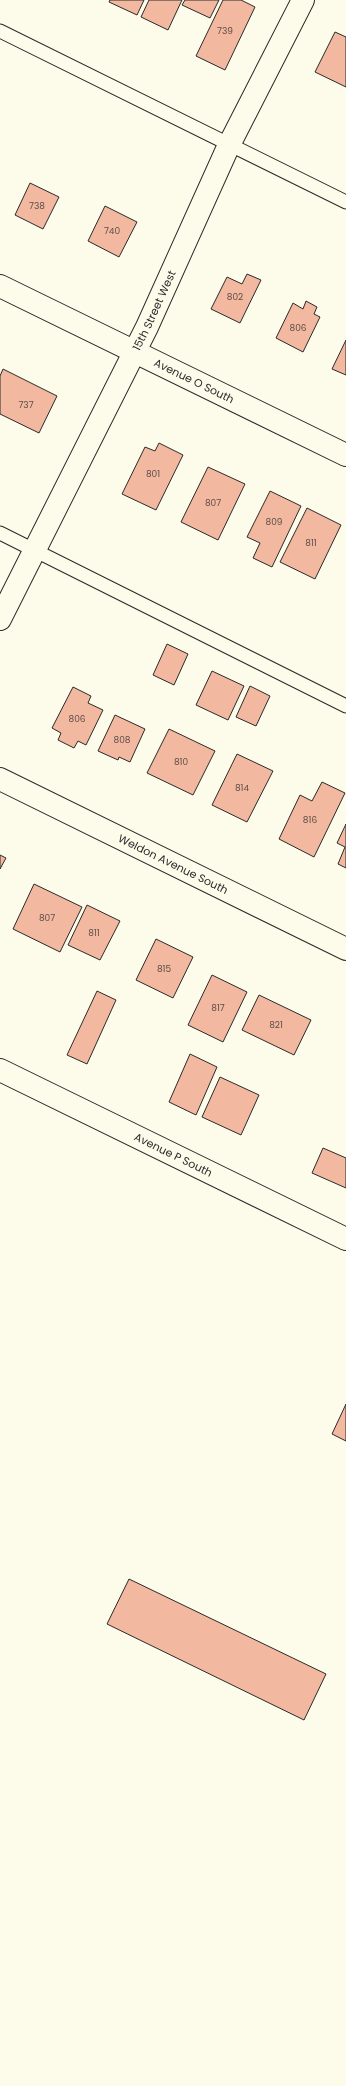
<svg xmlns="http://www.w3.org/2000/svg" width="346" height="2086" viewBox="0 0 346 2086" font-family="Poppins,sans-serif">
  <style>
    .building { fill: #f2b8a0; stroke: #2b2b2b }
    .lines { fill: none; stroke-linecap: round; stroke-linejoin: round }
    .lane-casing { stroke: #2b2b2b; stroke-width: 15 }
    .street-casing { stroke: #2b2b2b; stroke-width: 24 }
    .secondary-casing { stroke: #2b2b2b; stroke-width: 24 }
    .lane { stroke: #fdfbea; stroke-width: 13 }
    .street { stroke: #fdfbea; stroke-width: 22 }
    .secondary { stroke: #fdfbea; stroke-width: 22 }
    .labels { text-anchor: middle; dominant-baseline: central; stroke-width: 3; stroke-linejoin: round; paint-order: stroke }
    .number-label { font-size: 9px; fill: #5d4e48 }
    .street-label { font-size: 11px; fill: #2b2b2b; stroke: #fdfbea }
  </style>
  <rect width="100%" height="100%" fill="#fdfbea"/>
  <path class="building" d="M110,0H144L137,15L109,2Z
    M149,0H182L168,30L141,17Z
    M185,0H219L210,18L182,5Z
    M223,0H241L255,7L225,70L196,56Z
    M335,32L346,37V87L315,72Z
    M30,183L59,197L43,229L15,215Z
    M105,206L137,222L119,257L88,241Z
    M247,274L261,280L240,323L211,309L227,277L242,284Z
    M306,301L317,307L314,314L320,317L303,352L276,338L293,303L303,309Z
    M346,340V375L332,369Z
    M3,369L57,396L39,433L0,414V376Z
    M159,443L183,455L156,510L122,494L145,447L155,451Z
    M208,467L245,484L218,540L181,522Z
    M270,491L301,506L272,567L253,558L260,543L247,537Z
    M307,508L341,525L315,579L280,562Z
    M167,644L188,654L174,685L153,675Z
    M212,671L244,686L228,720L196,705Z
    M250,686L270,696L256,726L236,717Z
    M73,687L91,696L88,703L103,710L86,745L78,741L74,748L58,740L61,733L52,728Z
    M115,715L145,729L130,762L119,757L118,760L98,751Z
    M169,729L215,751L193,795L147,773Z
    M237,754L273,771L247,822L212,805Z
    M322,782L345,793L314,857L279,839L300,795L312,801Z
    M346,824V868L338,864L345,847L337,843Z
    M0,855L6,858L0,869Z
    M34,884L82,907L60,952L13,929Z
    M87,905L120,921L100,960L68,945Z
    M156,939L193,957L173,998L136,980Z
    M212,975L247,992L223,1042L188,1025Z
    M97,991L116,1000L87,1064L67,1055Z
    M259,995L311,1020L294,1055L242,1030Z
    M190,1054L217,1067L196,1115L169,1102Z
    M220,1077L259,1095L241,1135L202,1117Z
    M323,1148L346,1158V1188L312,1173Z
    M346,1404V1441L332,1434Z
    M129,1579L326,1674L304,1720L107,1624Z"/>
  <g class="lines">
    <g class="lane-casing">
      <path id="lane" d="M0,31L346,202
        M0,533L346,706"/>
    </g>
    <g class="street-casing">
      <g id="street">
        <path id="s1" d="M0,286L346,455"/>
        <path id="s2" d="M0,619L147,327L229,145L303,0"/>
        <path id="s3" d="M0,779L346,949"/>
      </g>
    </g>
    <g class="secondary-casing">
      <g id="secondary">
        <path id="s4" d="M0,1070L346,1239"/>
      </g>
    </g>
    <use href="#lane" class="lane"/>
    <use href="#street" class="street"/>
    <use href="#secondary" class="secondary"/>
  </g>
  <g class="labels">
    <g class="number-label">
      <text x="225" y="31">739</text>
      <text x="37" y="206">738</text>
      <text x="112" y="231">740</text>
      <text x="235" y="297">802</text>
      <text x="298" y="328">806</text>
      <text x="26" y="405">737</text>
      <text x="153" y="474">801</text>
      <text x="213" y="503">807</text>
      <text x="274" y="522">809</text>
      <text x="311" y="543">811</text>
      <text x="77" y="719">806</text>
      <text x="122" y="740">808</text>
      <text x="181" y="762">810</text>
      <text x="242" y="788">814</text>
      <text x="310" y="820">816</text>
      <text x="47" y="918">807</text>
      <text x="94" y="933">811</text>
      <text x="164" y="969">815</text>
      <text x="218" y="1008">817</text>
      <text x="276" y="1025">821</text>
    </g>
    <g class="street-label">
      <text stroke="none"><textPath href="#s2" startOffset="345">15th Street West</textPath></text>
      <text stroke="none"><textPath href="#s1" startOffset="216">Avenue O South</textPath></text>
      <text stroke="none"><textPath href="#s3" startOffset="193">Weldon Avenue South</textPath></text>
      <text stroke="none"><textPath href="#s4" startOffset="193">Avenue P South</textPath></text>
    </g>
  </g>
</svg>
